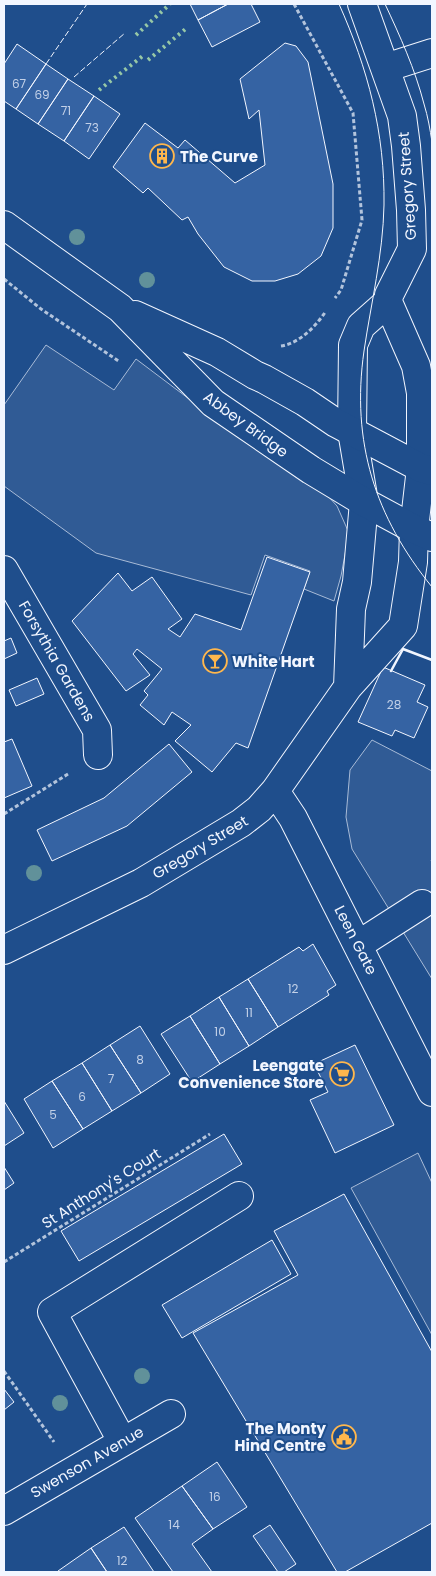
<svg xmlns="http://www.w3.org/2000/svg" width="436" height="1576" viewBox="0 0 436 1576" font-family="Poppins,sans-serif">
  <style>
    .built { fill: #305b95; stroke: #a8bbd7 }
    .building { fill: #3563a3; stroke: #f2f6ff }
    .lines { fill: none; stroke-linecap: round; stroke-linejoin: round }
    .minor-casing { stroke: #f2f6ff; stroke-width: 30 }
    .major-casing { stroke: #f2f6ff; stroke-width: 30 }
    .path { stroke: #b3c4dc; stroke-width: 3; stroke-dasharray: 4 2.5; stroke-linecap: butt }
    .minor { stroke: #1f4e8c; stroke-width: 28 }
    .major { stroke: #1f4e8c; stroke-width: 28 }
    .tram { stroke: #f2f6ff; stroke-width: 1 }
    .hedge { stroke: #97c8a6; stroke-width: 4; stroke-dasharray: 2.5 4; stroke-linecap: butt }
    .fence { stroke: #f2f6ff; stroke-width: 1; stroke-dasharray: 6 2.5; stroke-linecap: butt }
    .wall { stroke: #f2f6ff; stroke-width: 2.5 }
    .tree { fill: #61919a }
    .labels { text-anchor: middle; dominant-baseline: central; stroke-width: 4; stroke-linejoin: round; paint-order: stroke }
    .number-label { font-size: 12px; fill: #c3d1e8 }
    .poi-label { font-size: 15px; font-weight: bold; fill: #f2f6ff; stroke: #1f4e8c; text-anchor: start }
    .street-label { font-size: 15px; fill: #f2f6ff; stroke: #1f4e8c }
  </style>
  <rect width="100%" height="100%" fill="#1f4e8c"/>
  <path class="built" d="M46,345L114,390L136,359L229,429L327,495L337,506L349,533L341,576L334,601L304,589L310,571L265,555L251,595L96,553L4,486V405Z
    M372,740L432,771V859L431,860L432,862V979L352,849L346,817L350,770Z
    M418,1153L432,1183V1335L351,1188Z"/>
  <path class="building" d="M190,4H228L198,20Z
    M228,4H251L260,22L212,47L198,20Z
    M285,43L296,46L308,62L333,184V228L321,256L298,274L275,281H252L224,267L198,234L188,217L182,220L148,188L143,193L113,167L145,123L178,148L185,140L235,183L265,165L259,110L249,119L240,79Z
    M17,44L46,64L16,109L4,101V64Z
    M46,64L68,79L38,124L16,109Z
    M68,79L94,96L64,141L38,124Z
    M94,96L120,114L89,159L64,141Z
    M267,557L310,572L248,748L236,743L212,772L175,741L191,725L172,712L164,725L140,705L148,695L144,691L162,669L137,649L133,654L150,675L126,691L72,621L118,573L132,591L152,577L182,619L168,629L180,637L195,614L241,630Z
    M11,638L17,653L4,659V641Z
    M383,667L425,685L417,702L428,707L414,738L395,730L392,736L358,722Z
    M37,678L44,694L16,706L9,690Z
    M12,739L32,786L4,798V742Z
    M169,744L192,772L127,826L52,861L37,830L104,798Z
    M313,944L336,985L327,991L329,995L278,1027L248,979L299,947L303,951Z
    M248,979L278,1027L249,1046L219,997Z
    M219,997L249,1046L220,1064L190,1016Z
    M190,1016L220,1064L192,1082L161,1034Z
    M140,1026L170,1074L141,1093L110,1045Z
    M110,1045L141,1093L112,1111L82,1063Z
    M355,1045L394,1125L335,1153L310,1100L328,1092L314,1064Z
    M82,1063L112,1111L83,1129L52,1081Z
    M52,1081L83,1129L53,1148L24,1099Z
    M4,1101L24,1133L4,1146Z
    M224,1134L242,1164L79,1261L61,1231Z
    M4,1167L14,1183L4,1190Z
    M344,1194L432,1352V1523L345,1572H337L193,1333L298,1275L274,1231Z
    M272,1240L291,1274L182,1338L162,1305Z
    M4,1389L14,1402L4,1410Z
    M217,1462L247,1507L213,1529L182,1486Z
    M182,1486L213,1529L192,1544L212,1572H173L135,1518Z
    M270,1525L296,1564L284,1572H278L253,1536Z
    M124,1527L154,1572H107L91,1548Z
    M91,1548L107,1572H59L58,1571Z"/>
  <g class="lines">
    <g class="minor-casing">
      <path id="minor" d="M385,68L432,53
        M4,570L97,730L98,755
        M348,687L351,609L357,582L364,502L352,431L353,345L361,326L388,302
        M275,791L293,818L432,1092
        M358,945L422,904
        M4,950L141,883L241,823L259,809L275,791L348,687L403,626L413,562L414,529L421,468V393L416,366L388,302L389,295L412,249L411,210L406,146L402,116L362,4
        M122,1441L52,1312L239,1196
        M4,1511L171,1414"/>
    </g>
    <g class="major-casing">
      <path id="major" d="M4,225L120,308L213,403L311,470L364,502L414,529L432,537
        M135,315L217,352L255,375L264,379L305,402L336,423L421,468L432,471"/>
    </g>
    <path class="path" d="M294,4L353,113L362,220L341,290L335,298
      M4,279L41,309L120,362
      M281,346C300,343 316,326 326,311
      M4,814L68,774
      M4,1262L210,1134
      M4,1371L54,1442"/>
    <use href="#minor" class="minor"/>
    <use href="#major" class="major"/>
    <path class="tram" d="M339,4C368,69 385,133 384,205C383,255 371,303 364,351C351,442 375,517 432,587
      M385,4C400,36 415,69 424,104C428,117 430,129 432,142"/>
    <path class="hedge" d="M136,35L170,4
      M148,60L188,27
      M99,90L144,55"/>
    <path class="fence" d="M46,64L87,4
      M74,77L125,33"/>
    <path class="wall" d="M391,671L403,649L432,660"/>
  </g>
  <g class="tree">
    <circle cx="77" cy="237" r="8"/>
    <circle cx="147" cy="280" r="8"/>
    <circle cx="34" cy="873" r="8"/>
    <circle cx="142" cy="1376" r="8"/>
    <circle cx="60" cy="1403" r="8"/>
  </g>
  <defs>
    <g id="building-ring" transform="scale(1.25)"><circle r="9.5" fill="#1f4e8c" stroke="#ffb74d" stroke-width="1.5"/><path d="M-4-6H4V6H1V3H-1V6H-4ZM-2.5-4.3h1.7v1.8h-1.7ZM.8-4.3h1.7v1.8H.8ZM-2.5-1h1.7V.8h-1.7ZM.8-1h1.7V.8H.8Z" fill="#ffb74d"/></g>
    <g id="bar-ring" transform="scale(1.25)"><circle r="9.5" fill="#1f4e8c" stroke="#ffb74d" stroke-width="1.5"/><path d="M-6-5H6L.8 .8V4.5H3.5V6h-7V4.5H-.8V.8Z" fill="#ffb74d"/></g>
    <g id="supermarket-ring" transform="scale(1.25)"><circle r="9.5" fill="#1f4e8c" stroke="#ffb74d" stroke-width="1.5"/><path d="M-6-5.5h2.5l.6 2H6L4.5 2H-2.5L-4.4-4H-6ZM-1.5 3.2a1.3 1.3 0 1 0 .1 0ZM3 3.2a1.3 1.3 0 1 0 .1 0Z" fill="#ffb74d"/></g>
    <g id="civic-ring" transform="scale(1.25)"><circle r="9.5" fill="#1f4e8c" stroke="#ffb74d" stroke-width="1.5"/><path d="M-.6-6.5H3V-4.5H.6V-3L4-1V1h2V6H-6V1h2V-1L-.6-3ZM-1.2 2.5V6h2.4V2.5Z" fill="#ffb74d"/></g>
  </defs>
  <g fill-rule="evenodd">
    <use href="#building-ring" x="162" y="156"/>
    <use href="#bar-ring" x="215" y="661"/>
    <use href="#supermarket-ring" x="342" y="1074"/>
    <use href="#civic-ring" x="344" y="1437"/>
  </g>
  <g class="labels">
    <g class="number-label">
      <text x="19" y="83">67</text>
      <text x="42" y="94">69</text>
      <text x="66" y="110">71</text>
      <text x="92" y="127">73</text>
      <text x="394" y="704">28</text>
      <text x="293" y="988">12</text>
      <text x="249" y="1012">11</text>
      <text x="220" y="1031">10</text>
      <text x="140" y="1059">8</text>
      <text x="111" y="1078">7</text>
      <text x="82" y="1096">6</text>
      <text x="53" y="1114">5</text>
      <text x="215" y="1496">16</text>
      <text x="174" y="1524">14</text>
      <text x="122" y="1560">12</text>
    </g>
    <g class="poi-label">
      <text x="180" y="156">The Curve</text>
      <text x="232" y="661">White Hart</text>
      <text x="324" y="1065" text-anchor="end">Leengate<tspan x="324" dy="17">Convenience Store</tspan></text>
      <text x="326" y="1428" text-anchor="end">The Monty<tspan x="326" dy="17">Hind Centre</tspan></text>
    </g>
    <g class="street-label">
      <text transform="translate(407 186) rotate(-94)">Gregory Street</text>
      <text transform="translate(246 424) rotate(36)">Abbey Bridge</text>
      <text transform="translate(57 661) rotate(60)">Forsythia Gardens</text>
      <text transform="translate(200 847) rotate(-31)">Gregory Street</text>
      <text transform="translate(356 940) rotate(63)">Leen Gate</text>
      <text transform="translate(101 1188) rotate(-32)">St Anthony's Court</text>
      <text transform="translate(87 1462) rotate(-30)">Swenson Avenue</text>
    </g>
  </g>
  <rect width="436" height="1576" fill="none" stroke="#f2f6ff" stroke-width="10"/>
</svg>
